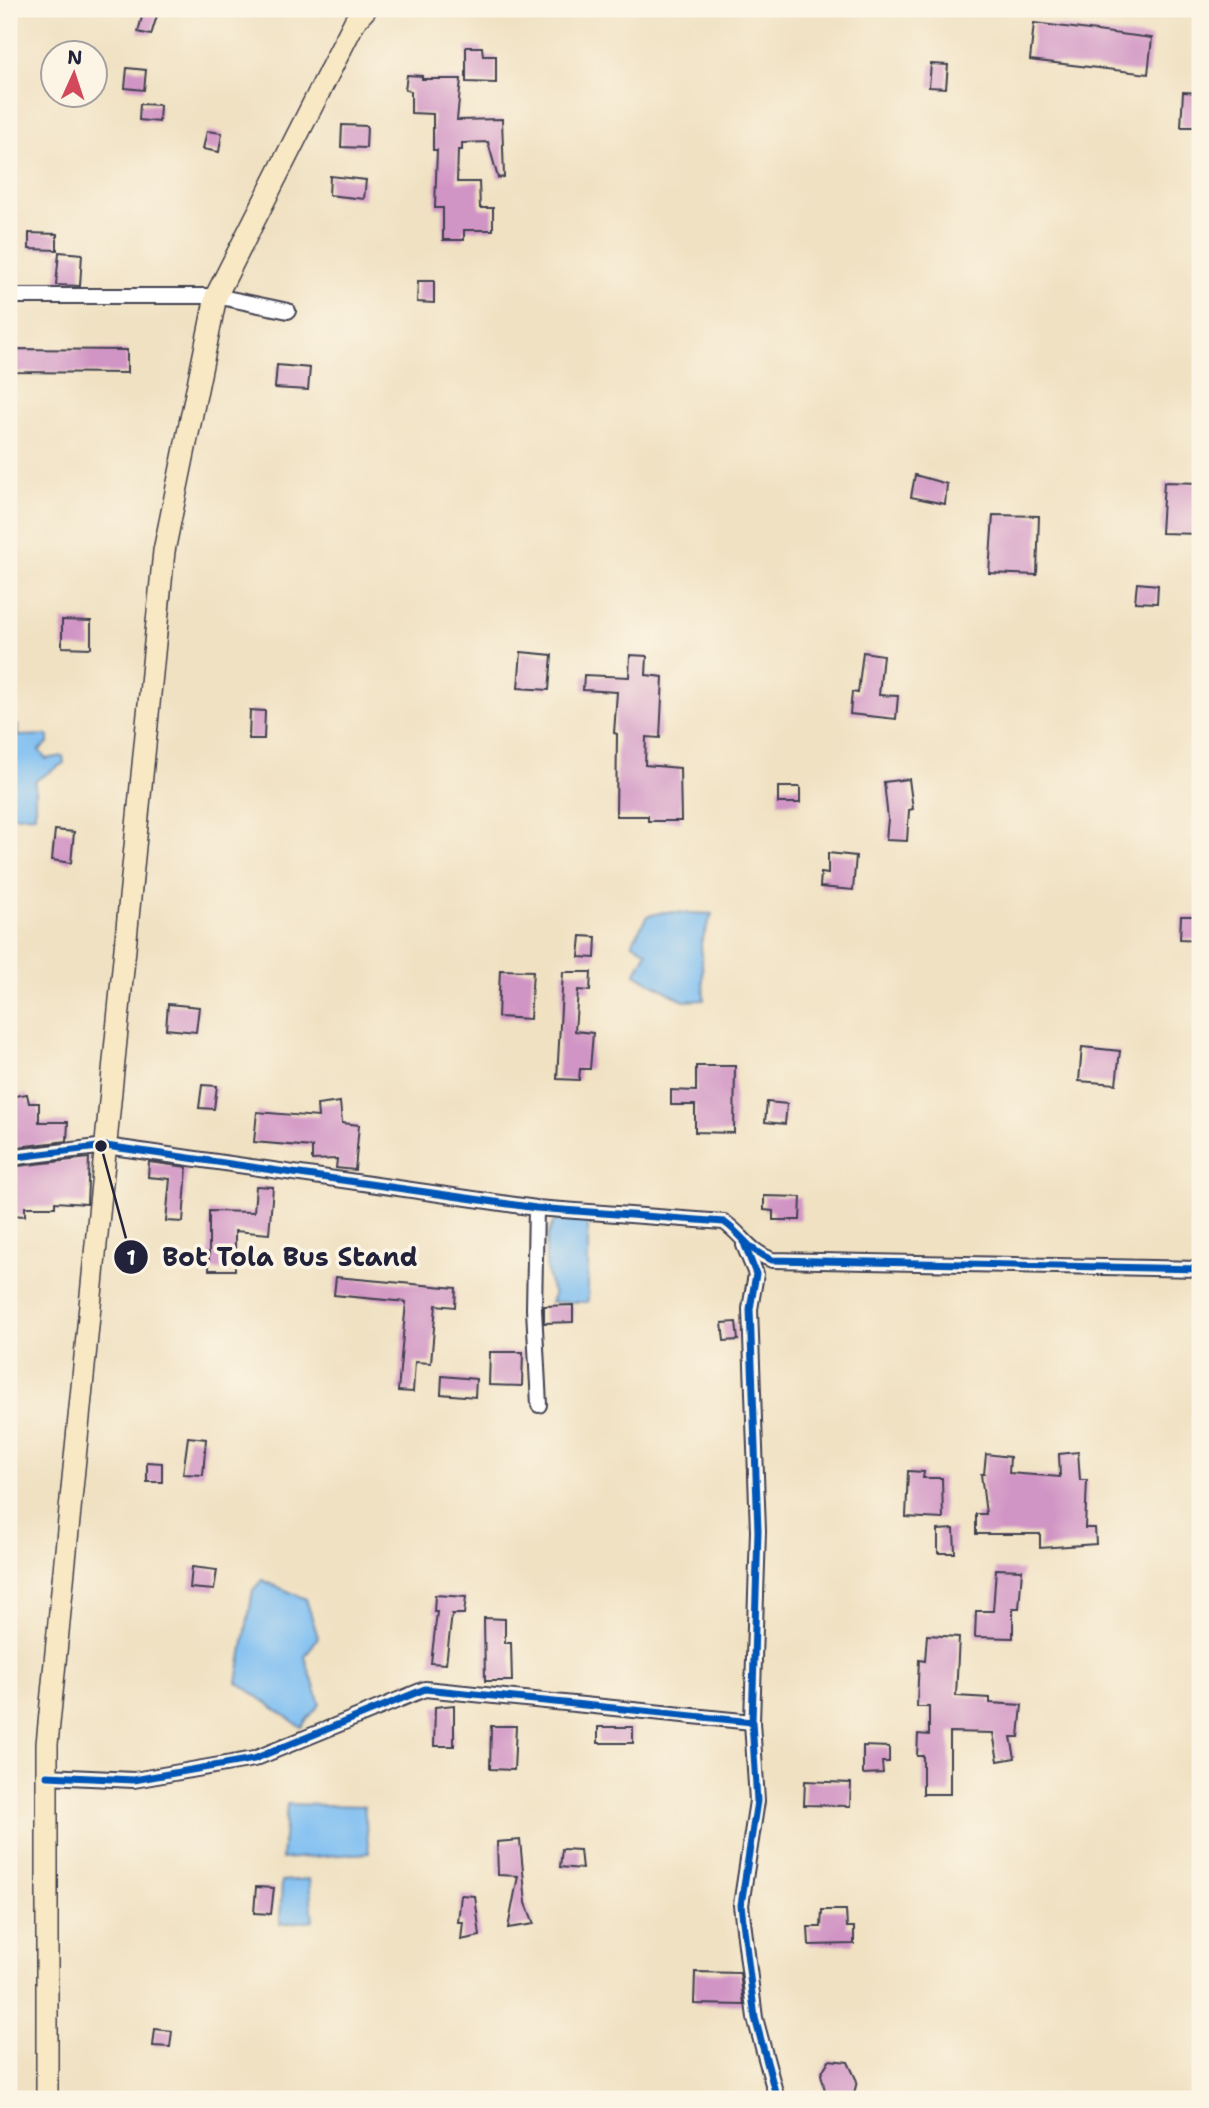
<svg xmlns="http://www.w3.org/2000/svg" width="1209" height="2108" viewBox="0 0 1209 2108" font-family="'Shantell Sans',sans-serif">
  <style>
    .water { fill: #7dbef2; stroke: #507096; stroke-width: 2 }
    .building { fill: #d195c5 }
    .lines { fill: none; stroke-linecap: round; stroke-linejoin: round }
    .street-casing { stroke: #413f4f; stroke-width: 18 }
    .secondary-casing { stroke: #413f4f; stroke-width: 24 }
    .street { stroke: #fff; stroke-width: 14 }
    .secondary { stroke: #f8e8c3; stroke-width: 21 }
    .cycleway-casing { stroke: #fcf5e5; stroke-width: 11 }
    .cycleway { stroke: #0057b8; stroke-width: 7 }
    .leader { fill: none; stroke: #22223b; stroke-width: 2.5 }
    .callout-dot { fill: #22223b; stroke: #fcf5e5; stroke-width: 2.5 }
    .mark-label { font-size: 21px; text-anchor: middle; font-weight: bold; fill: #fff }
    .callout-label { font-size: 26px; text-anchor: middle; font-weight: bold; fill: #22223b; stroke: #fcf5e5; stroke-width: 7; stroke-linejoin: round; paint-order: stroke }
  </style>
  <rect width="100%" height="100%" fill="#fcf5e5"/>
  <filter id="ink" filterUnits="userSpaceOnUse"><feTurbulence type="fractalNoise" baseFrequency=".0143" numOctaves="2"/><feDisplacementMap in="SourceGraphic" scale="14" xChannelSelector="R" yChannelSelector="G"/><feConvolveMatrix kernelMatrix="1 2 1 2 8 2 1 2 1" color-interpolation-filters="sRGB"/></filter>
  <filter id="wash" filterUnits="userSpaceOnUse"><feTurbulence type="fractalNoise" baseFrequency=".00686" numOctaves="4" result="noise"/><feDisplacementMap in="SourceGraphic" scale="28" xChannelSelector="R" yChannelSelector="G"/><feGaussianBlur stdDeviation="1.57" result="paint"/><feColorMatrix in="noise" values="0 0 0 0 0 0 0 0 0 0 0 0 0 0 0 0 0 1.4 0 .05"/><feComposite in="paint" operator="in"/></filter>
  <g filter="url(#wash)">
    <rect width="100%" height="100%" fill="#f0e1c2"/>
    <path class="water" d="M9,725H18V736L48,735V743L39,750L46,759L63,756L64,763L35,781V815L9,816Z
      M664,912L712,914L701,943L704,1000L684,1001L635,974L647,952L632,943L647,916Z
      M554,1221H588V1302H551L554,1295C545,1273 541,1244 554,1221Z
      M262,1580L306,1599L318,1637L305,1657L320,1704L301,1727L237,1682L253,1590Z
      M287,1804L364,1806L369,1853L282,1859Z
      M309,1879L313,1920L280,1924L282,1881Z"/>
    <g id="blocks">
      <path class="building" d="M144,9H159L151,35L138,32Z
        M1034,23L1152,38L1148,74L1030,60Z
        M466,47H482L483,56H496V83L466,82Z
        M931,64L948,65L946,88L929,87Z
        M127,68L146,70L144,90L125,88Z
        M407,75L422,76V79H461L457,120L502,119L504,177L498,178L488,142L462,143V150H458L457,182H479L480,208H493V230H464V240H443V208H435L437,150H433V114L411,113V91L405,90Z
        M1183,92L1200,93V127H1181Z
        M140,104L160,105L159,122L139,120Z
        M342,125L367,126L366,148L341,147Z
        M207,131L222,133L219,152L203,149Z
        M330,176L366,180L364,199L329,195Z
        M29,233L57,234V250L29,249Z
        M59,252L82,254L80,286L56,285Z
        M418,281H434V303L417,302Z
        M9,349L127,350V373L9,372Z
        M277,365L310,368L308,390L275,388Z
        M915,475L947,484L945,504L911,497Z
        M1164,482L1200,483V534L1161,533Z
        M993,515L1039,516L1037,575L989,573Z
        M1137,583L1158,585L1157,603L1135,602Z
        M62,620L91,621V648L62,647Z
        M521,652L552,655L549,690L518,688Z
        M863,652L883,655L879,695L898,696L896,719L850,714L852,692L858,693Z
        M630,655L647,656L646,675L663,677L660,738L646,737L645,765L680,768L681,821H648V816H616L617,734L614,733L617,692L583,690L584,675L629,677Z
        M250,710L265,711L264,739H249Z
        M909,779L913,809L909,810L907,841L886,840L888,819L884,782Z
        M778,787H800V803H778Z
        M55,830L74,832L71,863L52,860Z
        M828,853L856,856L853,890L820,887L821,873L828,874Z
        M1181,916H1200V940L1180,939Z
        M581,936L596,937L595,958L579,957Z
        M500,970L533,971L530,1019L498,1017Z
        M563,972H591L590,991L578,990L575,1031L593,1033L590,1069H580L579,1080L557,1079Z
        M168,1004L199,1007L196,1032L166,1029Z
        M1082,1047L1120,1051L1116,1084L1079,1081Z
        M696,1066H735L734,1133L695,1132V1105H671V1090L696,1091Z
        M202,1085L217,1086L214,1109L199,1108Z
        M27,1094L29,1103H39V1122H68L67,1141L9,1148V1097Z
        M340,1102L342,1123L359,1125L355,1170L336,1168L337,1159L312,1160V1147L254,1142L257,1112L318,1117L317,1105Z
        M767,1102L787,1104L785,1124L765,1122Z
        M89,1158L87,1204L55,1202V1207H25V1216L9,1215V1167Z
        M149,1162L187,1167L183,1222L166,1221L170,1179L148,1177Z
        M256,1186L273,1187L269,1234L235,1231V1270H209V1211L254,1212Z
        M764,1196L801,1197L800,1220H773V1211L764,1210Z
        M336,1277L456,1288L455,1307L436,1305L431,1363L415,1362L413,1392L398,1391L406,1302L334,1295Z
        M573,1305V1322L544,1323V1306Z
        M736,1322L738,1340L724,1341L722,1323Z
        M490,1352H523L522,1386L489,1385Z
        M442,1376L476,1379L475,1397L441,1394Z
        M188,1437L206,1439L203,1475L183,1474Z
        M1078,1452L1080,1480H1087L1085,1528H1095L1096,1544L1040,1548V1534H976V1514H986L981,1474H984L986,1454L1010,1457L1009,1473L1060,1477L1059,1454Z
        M147,1462L162,1463V1482H147Z
        M908,1471L924,1472L923,1478H942L943,1519L906,1517Z
        M954,1529L955,1553H938V1530Z
        M192,1567L217,1570L214,1590L190,1588Z
        M996,1569L1022,1570L1019,1608H1013V1638L975,1637L976,1611H993Z
        M435,1595L466,1597L464,1614H452L446,1664L431,1663L437,1612H434Z
        M484,1618L505,1619V1643H511L512,1681H485Z
        M927,1635L959,1637L956,1696L990,1698V1703L1022,1705L1019,1737H1011L1015,1758L998,1761L993,1733L950,1732V1794H923V1756H917L918,1734L929,1735V1707H917L918,1681L919,1660L925,1661Z
        M454,1705V1746H434L435,1707Z
        M491,1726H516L514,1770L490,1769Z
        M598,1727H633V1743H598Z
        M863,1746L889,1747V1762H882L883,1773L863,1774Z
        M805,1781L851,1783L850,1806L804,1805Z
        M520,1840L526,1903L534,1924L508,1928L518,1876L498,1875L497,1842Z
        M562,1849L580,1850L582,1869L560,1867Z
        M256,1887L274,1888L271,1914L254,1913Z
        M461,1895L475,1896L480,1936L461,1940L463,1922H458Z
        M822,1910H846L847,1927H854V1944L809,1945L808,1927H821Z
        M695,1972L740,1973L744,2005L694,2004Z
        M155,2029L172,2031L170,2047L153,2046Z
        M829,2060L848,2062L857,2081L853,2098L827,2099L821,2074Z"/>
    </g>
  </g>
  <g filter="url(#ink)">
    <use href="#blocks" fill-opacity="0" stroke="#413f4f" stroke-width="2"/>
    <g class="lines">
      <g class="street-casing">
        <path id="street" d="M9,296H216L288,311
          M9,1158L106,1146L536,1208L724,1222C744,1236 747,1250 772,1260L1200,1269
          M536,1208L534,1309L539,1405
          M744,1245L756,1274L750,1309L758,1531L752,1722L757,1801L741,1905L755,2018L777,2099
          M47,1776L134,1780L254,1759L425,1689L752,1722"/>
      </g>
      <g class="secondary-casing">
        <path id="secondary" d="M47,2099V1744L164,551L216,296L355,21L366,9"/>
      </g>
      <use href="#street" class="street"/>
      <use href="#secondary" class="secondary"/>
      <g class="cycleway-casing">
        <path id="cycleway" d="M9,1158L106,1146L536,1208L724,1222C744,1236 747,1250 772,1260L1200,1269
          M744,1243L756,1274L750,1309L758,1531L752,1722L757,1801L741,1905L755,2018L777,2099
          M47,1776L134,1780L254,1759L425,1689L752,1722"/>
      </g>
      <use href="#cycleway" class="cycleway"/>
    </g>
  </g>
  <path class="leader" d="M101 1146L131 1257"/>
  <g class="callout-dot">
    <circle cx="101" cy="1146" r="7"/>
    <circle cx="131" cy="1257" r="18"/>
  </g>
  <g class="mark-label">
    <text x="131" y="1265">1</text>
  </g>
  <g class="callout-label">
    <text x="290" y="1266">Bot Tola Bus Stand</text>
  </g>
  <rect width="1209" height="2108" fill="none" stroke="#fcf5e5" stroke-width="35"/>
  <g transform="translate(74 74) rotate(3)"><circle r="33" fill="#fcf5e5" stroke="#a5a1a1" stroke-width="2"/>
  <path d="M0-5L12 26L0 18L-12 26Z" fill="#d1495b"/>
  <text y="-10" font-size="19" font-weight="bold" text-anchor="middle" fill="#22223b">N</text>
  </g>
</svg>
